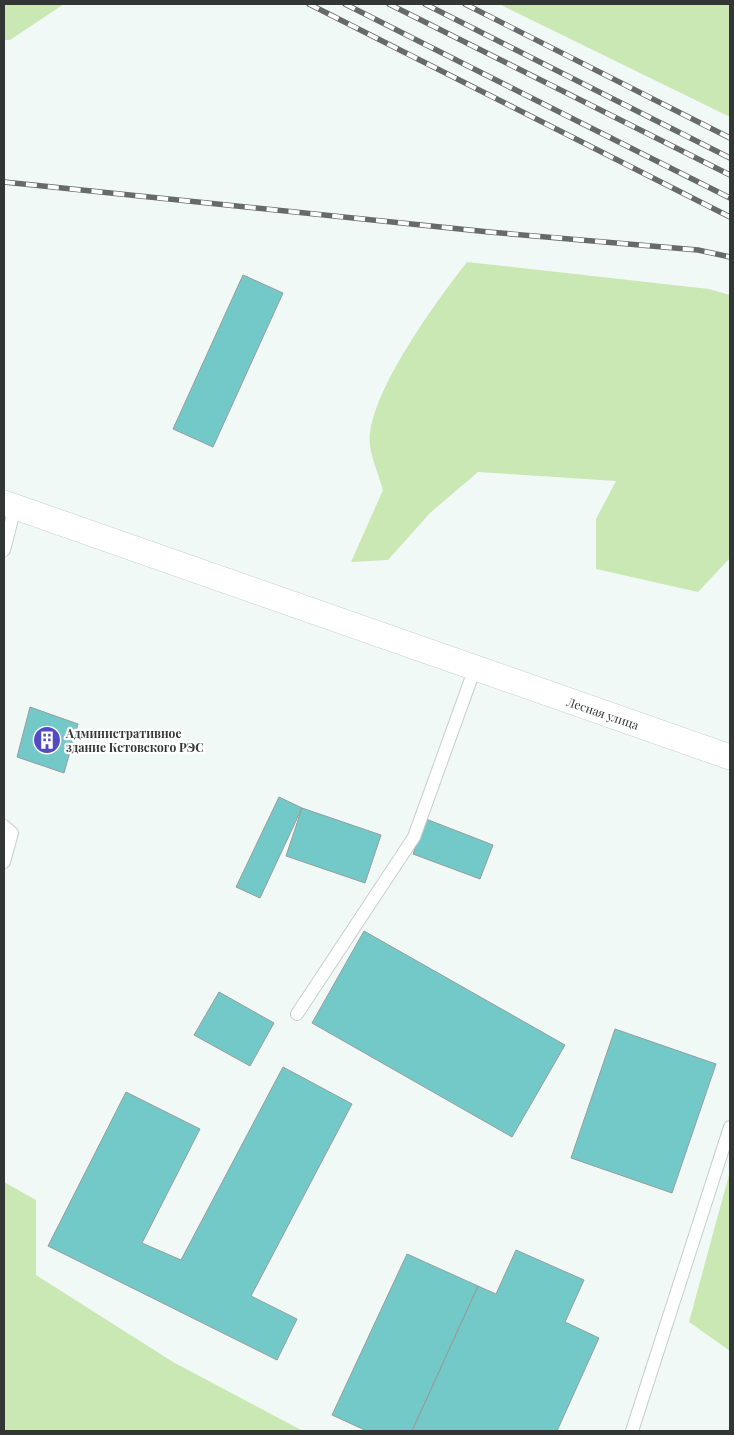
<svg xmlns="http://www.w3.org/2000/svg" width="734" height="1435" viewBox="0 0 734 1435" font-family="'Playfair Display',serif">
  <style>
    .green { fill: #cae8b4 }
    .building { fill: #73c8c8; stroke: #969e9e }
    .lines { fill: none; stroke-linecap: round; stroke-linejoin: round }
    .lane-casing { stroke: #c6cecb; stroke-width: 14 }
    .street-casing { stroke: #c6cecb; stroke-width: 26 }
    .lane { stroke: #fff; stroke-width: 12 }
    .street { stroke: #fff; stroke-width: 25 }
    .rail-casing { stroke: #666b6a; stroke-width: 5.5 }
    .rail { stroke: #fff; stroke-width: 4; stroke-dasharray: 11; stroke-linecap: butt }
    .labels { text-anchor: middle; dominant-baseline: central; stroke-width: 4.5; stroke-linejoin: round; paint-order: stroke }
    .street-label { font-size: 12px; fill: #323635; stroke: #fff }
    .poi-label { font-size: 12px; font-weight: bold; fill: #323635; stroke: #fff; text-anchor: start }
  </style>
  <rect width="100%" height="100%" fill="#f1f9f7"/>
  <path class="green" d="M4,4H64L10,40H4Z
    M499,4H730V117L503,6Z
    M467,262L709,289L730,295V558L698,592L596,569V519L616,481L478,472L430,513L388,560L351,562L383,490C379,476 372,460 370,446C364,399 438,299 467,262Z
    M730,1171V1351L689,1322Z
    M4,1182L36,1200V1275L173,1362L303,1431H4Z"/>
  <path class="building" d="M243,275L283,293L213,447L173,429Z
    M30,707L78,724L64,773L17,757Z
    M279,797L302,808L260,898L236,887Z
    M302,808L381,835L365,883L286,856Z
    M426,819L493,845L480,879L413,854Z
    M364,931L565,1045L512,1137L312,1023Z
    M219,992L274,1023L250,1066L194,1035Z
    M615,1029L716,1064L672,1193L571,1158Z
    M283,1067L352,1104L251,1296L297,1319L277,1360L48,1246L126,1092L200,1129L142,1243L181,1260Z
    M516,1250L584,1280L565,1322L599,1338L557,1431H412L478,1286L496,1294Z
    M407,1254L478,1286L412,1431H367L332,1415Z"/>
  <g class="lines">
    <g class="lane-casing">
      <path id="lane" d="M4,550L15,507
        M4,826L12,833L4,862
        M297,1014L414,837L475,668
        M632,1431L730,1127"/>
    </g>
    <g class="street-casing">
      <path id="street" d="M4,503L730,757"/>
    </g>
    <use href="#lane" class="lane"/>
    <use href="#street" class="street"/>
    <g class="rail-casing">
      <path id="rail" d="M309,4L730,217
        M345,4L730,198
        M389,4L730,175
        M425,4L730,158
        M465,4L730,138
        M4,182L489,232L698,250L730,257"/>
    </g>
    <use href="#rail" class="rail"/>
  </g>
  <defs>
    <g id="building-disc" transform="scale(1.4375)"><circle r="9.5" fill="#534bc2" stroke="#fff"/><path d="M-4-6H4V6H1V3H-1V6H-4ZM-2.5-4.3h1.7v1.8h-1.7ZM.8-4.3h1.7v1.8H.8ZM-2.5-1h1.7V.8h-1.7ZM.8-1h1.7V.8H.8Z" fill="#fff"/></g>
  </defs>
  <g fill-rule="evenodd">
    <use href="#building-disc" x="47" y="740"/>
  </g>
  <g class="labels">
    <g class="street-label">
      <text transform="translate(603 713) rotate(19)">Лесная улица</text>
    </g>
    <g class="poi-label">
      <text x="66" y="733">Административное<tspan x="66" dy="14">здание Кстовского РЭС</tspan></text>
    </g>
  </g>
  <rect width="734" height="1435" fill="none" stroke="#323635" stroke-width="10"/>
</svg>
